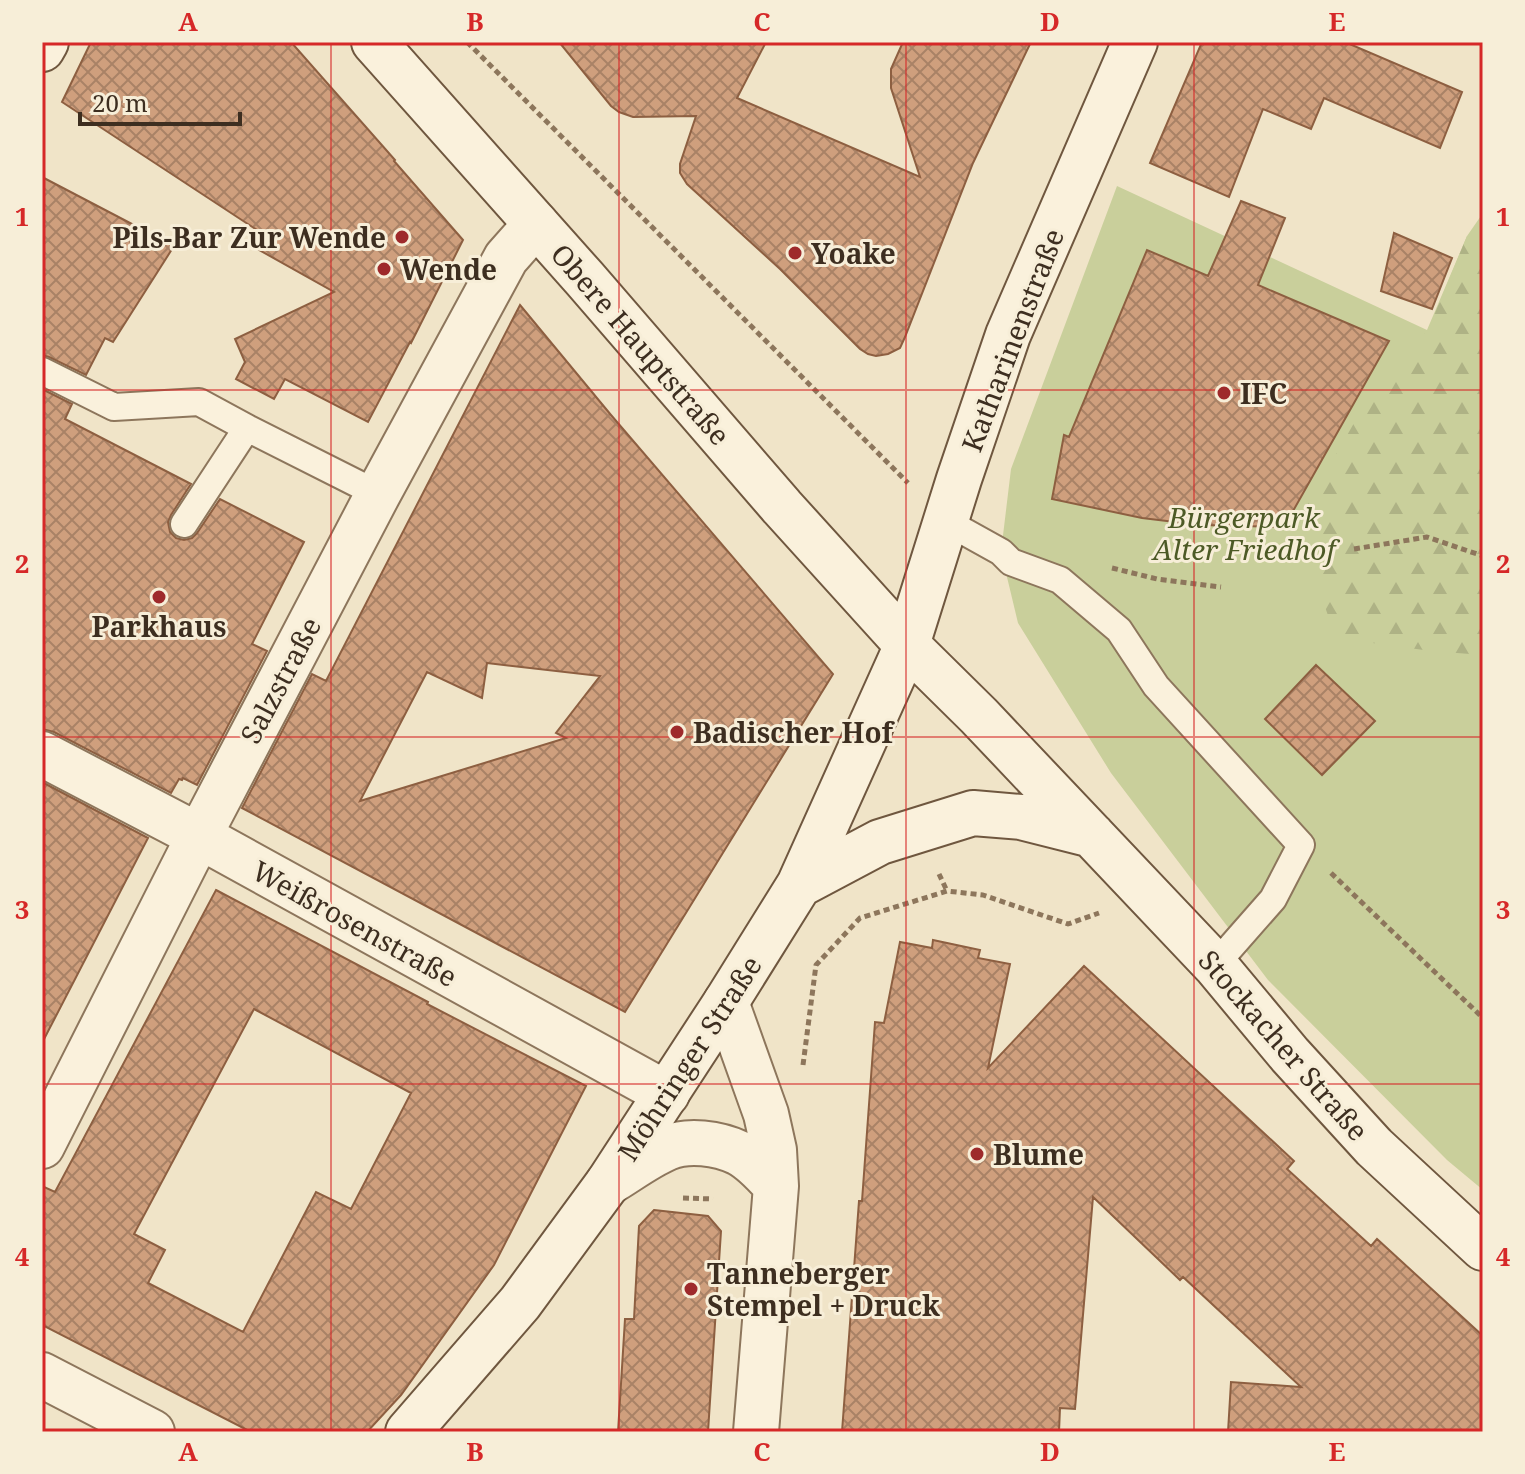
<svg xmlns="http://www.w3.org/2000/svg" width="1525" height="1474" viewBox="0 0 1525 1474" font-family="'Noto Serif',serif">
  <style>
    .green { fill: #c9cf9b }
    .forest { fill: url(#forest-firs) }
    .building { fill: url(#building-cross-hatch); stroke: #8d5f41; stroke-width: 2; fill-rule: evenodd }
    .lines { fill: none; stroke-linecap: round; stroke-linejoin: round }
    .lane-casing { stroke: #8d765c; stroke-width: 30 }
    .street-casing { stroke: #8d765c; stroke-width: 48 }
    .secondary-casing { stroke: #6f573f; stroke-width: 48 }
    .path { stroke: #8d765c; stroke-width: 5; stroke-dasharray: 6 4; stroke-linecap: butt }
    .lane { stroke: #faf1dc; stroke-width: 26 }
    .street { stroke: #faf1dc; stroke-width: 44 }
    .secondary { stroke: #faf1dc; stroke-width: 44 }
    .grid { fill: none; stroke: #d62828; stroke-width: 2; stroke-opacity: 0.55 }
    .poi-dot { fill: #9e2a2b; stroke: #f7eed8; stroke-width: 3 }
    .labels { text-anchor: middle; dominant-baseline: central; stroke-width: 6; stroke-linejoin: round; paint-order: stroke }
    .poi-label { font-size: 28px; font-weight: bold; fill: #3d2e20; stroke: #f7eed8; text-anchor: start }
    .street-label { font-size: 28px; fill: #3d2e20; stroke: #f7eed8 }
    .park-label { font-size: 28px; font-style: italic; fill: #4d5a26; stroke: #f7eed8 }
    .neatline { fill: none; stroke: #d62828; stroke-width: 3 }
    .grid-label { font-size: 26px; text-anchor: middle; font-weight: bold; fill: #d62828 }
  </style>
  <defs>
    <pattern id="forest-firs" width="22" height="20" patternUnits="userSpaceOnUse" patternTransform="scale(2)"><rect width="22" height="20" fill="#c9cf9b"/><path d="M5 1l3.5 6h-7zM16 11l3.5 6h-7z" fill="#aeb285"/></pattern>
    <pattern id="building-cross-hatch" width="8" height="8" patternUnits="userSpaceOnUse" patternTransform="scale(2)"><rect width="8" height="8" fill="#cf9f7d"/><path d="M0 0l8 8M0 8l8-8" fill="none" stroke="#a98266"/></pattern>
  </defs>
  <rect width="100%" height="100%" fill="#f0e4c8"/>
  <path class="green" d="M1117,186L1427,330L1467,236L1483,213V1190L1447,1160L1268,980L1111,773L1018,623L1001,552L1011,469Z"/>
  <path class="forest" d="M1467,236L1483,238V655L1431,651L1336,638L1296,525L1366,402L1428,330Z"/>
  <path class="building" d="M91,42H291L395,160L394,161L463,240L411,343L410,342L368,422L285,379L274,399L236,379L245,362L235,339L334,292L252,246L260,232L62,102Z
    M559,42H766L737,98L920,177L891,88V69L903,42H1031L973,163L905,337L900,348L888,354L876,356L868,354L860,349L780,269L687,184L680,173V164L696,116L633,117L619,112L611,106Z
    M1202,42H1345L1462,92L1440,148L1324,98L1311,129L1263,109L1229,197L1150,163Z
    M42,177L174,246L113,342L105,338L86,375L49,357L42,355Z
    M1241,201L1285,218L1258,285L1389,341L1284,527L1200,525L1142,518L1052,499L1064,435L1069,437L1147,250L1208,276Z
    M1394,233L1452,258L1432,309L1381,291Z
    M520,305L611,415L833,674L625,1012L242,808L312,674L326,681ZM487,663L600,676L556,733L566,738L360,801L427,672L482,698Z
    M42,389L72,404L65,419L191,484L171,515L168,522L170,532L176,538L184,540L192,538L197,533L220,499L304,542L252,644L267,651L197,785L183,778L182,780L179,779L171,793L54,732L42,729Z
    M1316,665L1375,721L1322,775L1265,719Z
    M42,782L148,838L42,1043Z
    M216,890L428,1002L427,1004L586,1086L494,1265L401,1395L367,1432H251L42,1325V1186L55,1192ZM254,1009L411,1093L351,1209L316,1192L243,1332L148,1283L165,1250L134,1234Z
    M933,940L980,950L978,958L1010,964L988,1068L1084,966L1294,1161L1287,1169L1371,1246L1377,1239L1483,1336V1432H1228L1231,1382L1301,1387L1183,1277L1180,1280L1093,1197L1075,1409L1060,1408L1059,1432H842L859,1201H862L875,1022L884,1023L900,942L932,948Z
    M654,1210L708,1216L721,1231L708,1432H618L625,1319H634L639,1226Z"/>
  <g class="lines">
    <g class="lane-casing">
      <path id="lane" d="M42,371L114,407L199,402L247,428
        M947,522L1001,552L1011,562L1060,580L1119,630L1156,686L1301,845L1273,899L1215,965
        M184,524L247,428L378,494"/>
    </g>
    <g class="street-casing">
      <path id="street" d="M42,754L199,836L667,1094
        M726,1002L766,1114L774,1150L776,1186L756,1432
        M42,1146L199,836L378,494L506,258L536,224
        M608,1183C627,1172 646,1157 667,1148C688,1139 718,1143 739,1153C754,1161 765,1174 776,1186
        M42,1375L152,1432"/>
    </g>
    <g class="secondary-casing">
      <path id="secondary" d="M374,42L585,279L782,507L907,645L979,716L1215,965L1290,1055L1374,1147L1483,1248
        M42,49L46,42
        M799,885L880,842L973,813L1021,817L1092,835
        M408,1432L520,1303L608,1183L726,1002L799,885L907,645L959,479L1008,335L1135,42"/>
    </g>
    <path class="path" d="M467,42L908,483
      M1354,549L1427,537L1483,556
      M1112,568L1157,579L1221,587
      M1331,873L1483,1018
      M939,874L947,891
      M803,1065L816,965L860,918L947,891L983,895L1068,924L1099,913
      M683,1198L713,1199"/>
    <use href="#lane" class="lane"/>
    <use href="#street" class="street"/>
    <use href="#secondary" class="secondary"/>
  </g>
  <path class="grid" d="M331,42V1432M619,42V1432M906,42V1432M1194,42V1432M42,390H1483M42,737H1483M42,1084H1483"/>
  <g class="poi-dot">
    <circle cx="402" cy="237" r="8"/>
    <circle cx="795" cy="253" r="8"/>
    <circle cx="384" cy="269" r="8"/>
    <circle cx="1224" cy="393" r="8"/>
    <circle cx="159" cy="597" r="8"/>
    <circle cx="677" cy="732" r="8"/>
    <circle cx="977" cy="1154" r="8"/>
    <circle cx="691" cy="1289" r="8"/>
  </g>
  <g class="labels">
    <g class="poi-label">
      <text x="386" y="237" text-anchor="end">Pils-Bar Zur Wende</text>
      <text x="811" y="253">Yoake</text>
      <text x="400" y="269">Wende</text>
      <text x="1240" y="393">IFC</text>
      <text x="159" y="626" text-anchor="middle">Parkhaus</text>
      <text x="693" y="732">Badischer Hof</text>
      <text x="993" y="1154">Blume</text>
      <text x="707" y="1273">Tanneberger<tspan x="707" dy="32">Stempel + Druck</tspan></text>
    </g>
    <g class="street-label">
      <text transform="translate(1012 340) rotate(-69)">Katharinenstraße</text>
      <text transform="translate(641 344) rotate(49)">Obere Hauptstraße</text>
      <text transform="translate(280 680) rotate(-62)">Salzstraße</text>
      <text transform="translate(355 923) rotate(29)">Weißrosenstraße</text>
      <text transform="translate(1284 1045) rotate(49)">Stockacher Straße</text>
      <text transform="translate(689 1058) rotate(-57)">Möhringer Straße</text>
    </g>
    <g class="park-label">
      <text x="1244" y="517">Bürgerpark<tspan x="1244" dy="32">Alter Friedhof</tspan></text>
    </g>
  </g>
  <rect width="1525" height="1474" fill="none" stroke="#f7eed8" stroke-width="88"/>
  <path d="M80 112v12h160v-12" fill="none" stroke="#3d2e20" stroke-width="4"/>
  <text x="92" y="112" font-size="24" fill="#3d2e20" stroke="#f7eed8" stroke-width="6" paint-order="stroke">20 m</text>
  <rect x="44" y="44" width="1437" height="1386" class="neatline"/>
  <g class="grid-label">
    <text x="188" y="31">A</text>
    <text x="475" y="31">B</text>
    <text x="762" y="31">C</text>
    <text x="1050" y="31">D</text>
    <text x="1337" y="31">E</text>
    <text x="22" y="226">1</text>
    <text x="1503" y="226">1</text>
    <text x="22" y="573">2</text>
    <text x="1503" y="573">2</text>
    <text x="22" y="919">3</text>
    <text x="1503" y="919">3</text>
    <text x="22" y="1266">4</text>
    <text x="1503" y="1266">4</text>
    <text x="188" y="1461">A</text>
    <text x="475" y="1461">B</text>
    <text x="762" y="1461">C</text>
    <text x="1050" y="1461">D</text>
    <text x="1337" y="1461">E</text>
  </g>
</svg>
